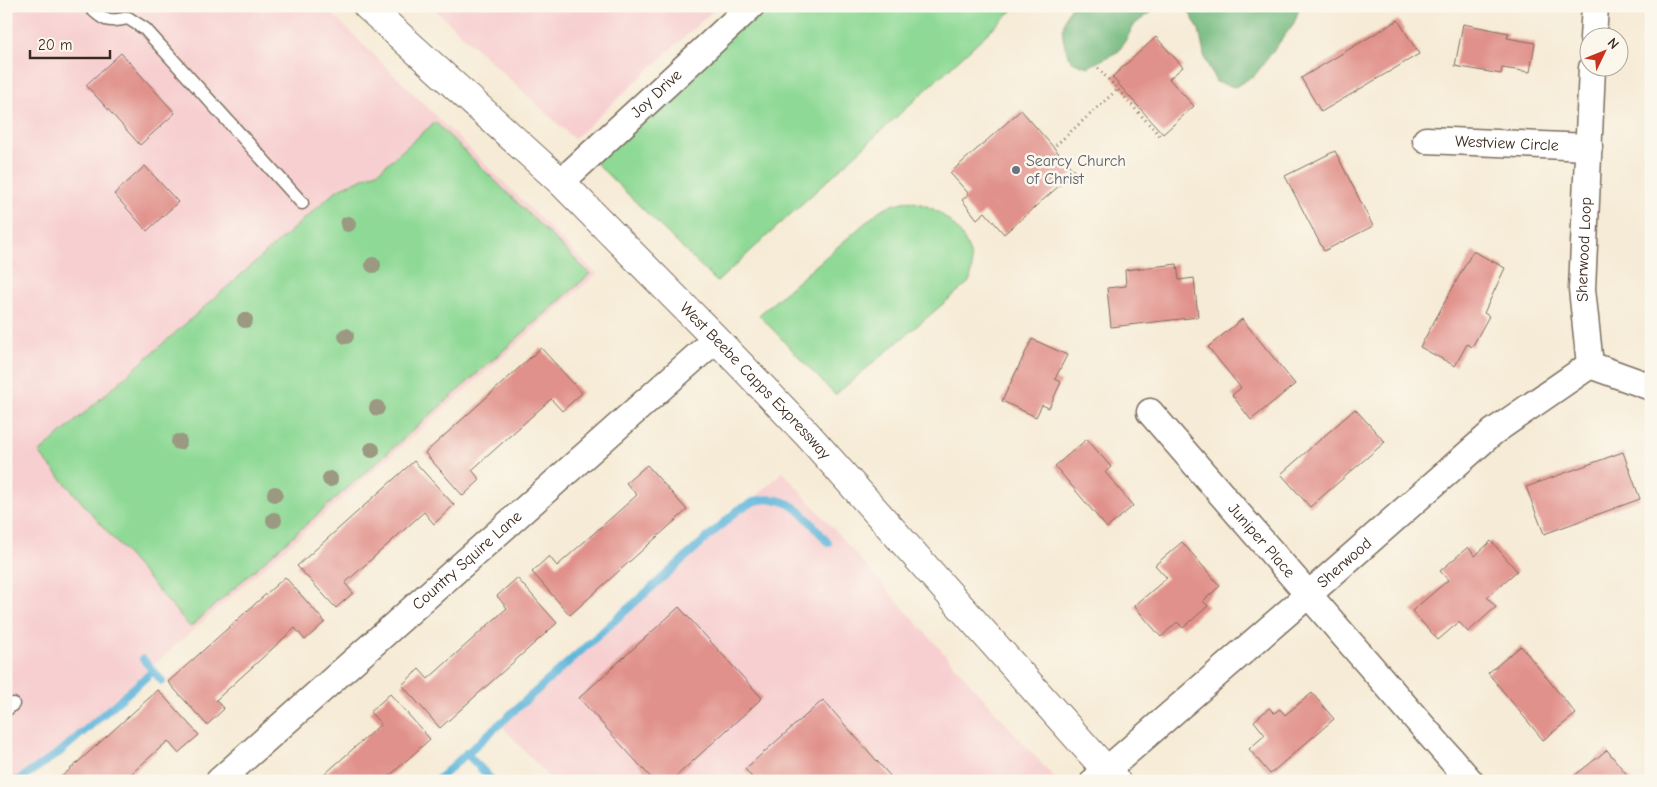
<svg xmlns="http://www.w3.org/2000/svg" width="1657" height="787" viewBox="0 0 1657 787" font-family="'Comic Neue',sans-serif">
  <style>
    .built { fill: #f7cfd0 }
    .green { fill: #8ed995; stroke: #64825a }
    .forest { fill: #72b97e; stroke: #56724e }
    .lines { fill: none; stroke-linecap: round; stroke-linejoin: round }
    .stream { stroke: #5eb6db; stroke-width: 8 }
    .building { fill: #e1918b }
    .lane-casing { stroke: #7c6e5e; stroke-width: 15 }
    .street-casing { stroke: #7c6e5e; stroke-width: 29 }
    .primary-casing { stroke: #7c6e5e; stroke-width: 30 }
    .path { stroke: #7c6e5e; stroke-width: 3; stroke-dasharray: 1 4; stroke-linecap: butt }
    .lane { stroke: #fff; stroke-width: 12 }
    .street { stroke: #fff; stroke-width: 26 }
    .primary { stroke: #fff; stroke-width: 28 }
    .tree { fill: #9b9981 }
    .worship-dot { fill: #6b7280; stroke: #fbf7ec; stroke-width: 2 }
    .labels { text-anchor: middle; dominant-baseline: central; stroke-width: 5; stroke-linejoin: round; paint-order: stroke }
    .street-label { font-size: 16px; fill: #3b2a1e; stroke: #fbf7ec }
    .worship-label { font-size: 16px; fill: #5b616d; stroke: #fbf7ec; text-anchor: start }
  </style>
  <rect width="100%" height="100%" fill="#fbf7ec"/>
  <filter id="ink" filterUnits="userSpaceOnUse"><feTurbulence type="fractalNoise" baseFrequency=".02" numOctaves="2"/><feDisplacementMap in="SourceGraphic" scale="10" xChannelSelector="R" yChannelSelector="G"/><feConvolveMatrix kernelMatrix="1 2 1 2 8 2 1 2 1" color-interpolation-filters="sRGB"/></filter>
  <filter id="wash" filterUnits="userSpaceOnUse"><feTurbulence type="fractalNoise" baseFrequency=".0096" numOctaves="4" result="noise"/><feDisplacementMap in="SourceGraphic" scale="20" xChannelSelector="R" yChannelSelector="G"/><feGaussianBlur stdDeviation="1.12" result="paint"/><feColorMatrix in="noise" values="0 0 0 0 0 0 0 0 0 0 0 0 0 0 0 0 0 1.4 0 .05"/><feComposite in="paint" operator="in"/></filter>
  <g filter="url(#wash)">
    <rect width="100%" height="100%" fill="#f6ebd6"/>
    <path class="built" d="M6,6H324L597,274L22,781H6Z
      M431,6H718L574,139Z
      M783,472L1057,781H552L501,725Z"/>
    <path class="green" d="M761,6H1017L717,282L593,160Z
      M435,122L590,274L190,627L39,453L337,190L379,171Z
      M907,201C916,202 925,205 933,209C957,222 980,254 969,282L835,395L759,315L880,210L889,206Z"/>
    <path class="forest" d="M1071,6H1174L1156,8L1135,24L1119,51L1088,67L1071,61C1061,40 1059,28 1071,6Z
      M1186,6H1300L1294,23L1255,75L1235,87L1216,82L1205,59L1199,30Z"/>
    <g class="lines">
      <path class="stream" d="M143,659L162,681
        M466,753L490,778
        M17,781L60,752L153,671
        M436,781L738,510C744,507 750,503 756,501C792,492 808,519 828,543"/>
    </g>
    <g id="blocks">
      <path class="building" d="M1398,20L1419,54L1321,112L1301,78Z
        M1463,24L1509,33L1507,38L1535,43L1530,72L1502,68L1501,74L1455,66Z
        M1156,37L1183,67L1169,79L1194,106L1163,134L1112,77Z
        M121,53L175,113L140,145L86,85Z
        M1021,110L1075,172L1004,234L985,212L977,219L962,200L969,194L950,173Z
        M1335,151L1373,226L1324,251L1285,176Z
        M145,166L178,202L147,231L114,194Z
        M1473,251L1505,268L1484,313L1489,316L1472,347L1467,344L1455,366L1420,347Z
        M1177,264L1179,280L1194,278L1198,317L1111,327L1107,288L1126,286L1125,270Z
        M1242,319L1295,384L1251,420L1232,395L1241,388L1208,347Z
        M1032,339L1067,355L1055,379L1061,382L1049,408L1042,405L1036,417L1002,401Z
        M541,348L582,393L562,411L551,399L472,470L480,480L463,496L425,453Z
        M1355,409L1385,442L1310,507L1281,474Z
        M1087,439L1111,467L1105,472L1133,506L1107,528L1055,466Z
        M1623,452L1640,499L1544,534L1526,487Z
        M414,461L454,505L434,524L424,512L345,583L353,593L336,608L297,566Z
        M647,465L687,510L570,615L532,572L549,556L557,566L637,495L626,483Z
        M1491,541L1517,571L1487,597L1496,607L1468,632L1459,622L1438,640L1412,611L1448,580L1440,571L1468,547L1475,556Z
        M1182,542L1220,586L1203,601L1208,606L1183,628L1177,622L1161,637L1134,606L1167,578L1155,565Z
        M285,577L325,622L305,640L295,628L216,700L224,709L207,725L168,682Z
        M517,578L557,623L440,728L402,685L419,669L428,679L507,608L497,596Z
        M679,607L762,698L671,781H654L579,698Z
        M1521,646L1576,714L1543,740L1488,673Z
        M158,690L199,735L178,753L168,741L123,781H57Z
        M1312,693L1334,719L1270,774L1249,749L1265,735L1254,721L1269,708L1274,713L1280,709L1285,715Z
        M390,694L430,739L384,781H317L381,724L370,712Z
        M823,700L892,778L889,781H755L745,769Z
        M1607,750L1632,781H1578L1574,776Z"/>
    </g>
  </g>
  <g filter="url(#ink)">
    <use href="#blocks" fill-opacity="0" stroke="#7c6e5e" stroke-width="1"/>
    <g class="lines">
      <g class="lane-casing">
        <path id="lane" d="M89,6C103,20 107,23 128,18L145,29L302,203
          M6,710L13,704"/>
      </g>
      <g class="street-casing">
        <g id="street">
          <path d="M1593,38L1595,6"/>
          <path id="s1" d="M1426,140L1589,147"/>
          <path id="s2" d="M561,182L751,6"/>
          <path id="s3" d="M1590,365L1582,289L1592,68"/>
          <path d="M1590,365L1651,387"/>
          <path id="s4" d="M1150,412L1470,781"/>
          <path id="s5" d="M219,781L716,339"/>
          <path id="s6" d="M1094,781L1309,594L1493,432L1590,365"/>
        </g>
      </g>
      <g class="primary-casing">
        <g id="primary">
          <path id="s7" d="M367,6L561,182L716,339L807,434L1116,781"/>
        </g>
      </g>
      <path class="path" d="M1098,68L1160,136
        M1056,145L1118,89"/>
      <use href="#lane" class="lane"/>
      <use href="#street" class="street"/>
      <use href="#primary" class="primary"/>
    </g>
    <g class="tree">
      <circle cx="348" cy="224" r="8"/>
      <circle cx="373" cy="265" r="8"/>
      <circle cx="245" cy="320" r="8"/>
      <circle cx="346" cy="336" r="8"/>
      <circle cx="377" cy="408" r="8"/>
      <circle cx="179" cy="442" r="8"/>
      <circle cx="372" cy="450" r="8"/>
      <circle cx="330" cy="479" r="8"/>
      <circle cx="275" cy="494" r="8"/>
      <circle cx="274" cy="520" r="8"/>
    </g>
  </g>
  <circle class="worship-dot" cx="1016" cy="170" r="5"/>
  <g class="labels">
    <g class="street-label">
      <text stroke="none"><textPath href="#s2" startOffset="130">Joy Drive</textPath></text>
      <text stroke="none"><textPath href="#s1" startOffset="81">Westview Circle</textPath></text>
      <text stroke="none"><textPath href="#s3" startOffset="116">Sherwood Loop</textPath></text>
      <text stroke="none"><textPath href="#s7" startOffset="540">West Beebe Capps Expressway</textPath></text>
      <text stroke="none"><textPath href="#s4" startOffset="170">Juniper Place</textPath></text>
      <text stroke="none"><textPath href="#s5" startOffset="332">Country Squire Lane</textPath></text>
      <text stroke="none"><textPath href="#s6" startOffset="332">Sherwood</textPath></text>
    </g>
    <g class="worship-label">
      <text x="1026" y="161">Searcy Church<tspan x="1026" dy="18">of Christ</tspan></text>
    </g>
  </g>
  <rect width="1657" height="787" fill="none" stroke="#fbf7ec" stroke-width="25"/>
  <g transform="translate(1604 52) rotate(47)"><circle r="24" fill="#fbf7ec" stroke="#aea59a"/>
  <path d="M0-4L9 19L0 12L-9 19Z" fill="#c8321e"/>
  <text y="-8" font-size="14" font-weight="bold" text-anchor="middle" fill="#3b2a1e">N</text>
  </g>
  <path d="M30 50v8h80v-8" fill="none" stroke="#3b2a1e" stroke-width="2.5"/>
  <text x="38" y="50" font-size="15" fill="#3b2a1e" stroke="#fbf7ec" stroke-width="4" paint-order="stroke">20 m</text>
</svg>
